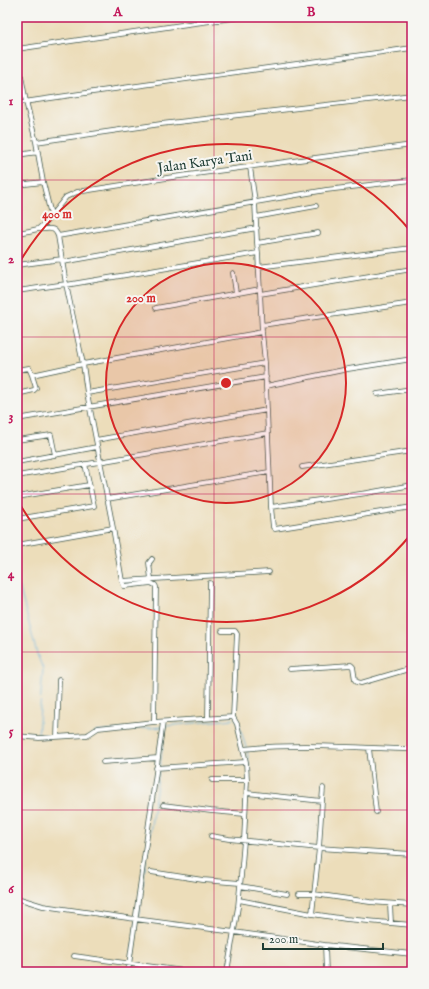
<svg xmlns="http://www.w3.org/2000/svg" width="429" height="989" viewBox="0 0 429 989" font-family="'IM FELL English',serif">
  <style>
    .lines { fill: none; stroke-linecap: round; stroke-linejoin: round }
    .stream { stroke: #5fadd9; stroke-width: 1 }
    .minor-casing { stroke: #3e5548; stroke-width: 5.5 }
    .minor { stroke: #fff; stroke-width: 4 }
    .grid { fill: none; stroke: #c2185b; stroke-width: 1; stroke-opacity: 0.55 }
    .ring { fill: none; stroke: #d62828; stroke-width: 2 }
    .labels { text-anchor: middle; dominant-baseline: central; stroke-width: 4; stroke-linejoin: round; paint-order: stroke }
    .street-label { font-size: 14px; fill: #1f3d34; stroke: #f6f6f2 }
    .centre { fill: #d62828; stroke: #f6f6f2; stroke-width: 2 }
    .ring-label { font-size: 12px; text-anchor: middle; font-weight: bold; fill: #d62828; stroke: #f6f6f2; stroke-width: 4; stroke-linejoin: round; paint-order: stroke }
    .neatline { fill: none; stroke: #c2185b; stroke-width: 1.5 }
    .grid-label { font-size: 13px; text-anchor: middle; font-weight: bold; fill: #c2185b }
  </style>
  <rect width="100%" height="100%" fill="#f6f6f2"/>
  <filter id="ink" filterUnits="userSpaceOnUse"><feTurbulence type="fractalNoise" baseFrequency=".025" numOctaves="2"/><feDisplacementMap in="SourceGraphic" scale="8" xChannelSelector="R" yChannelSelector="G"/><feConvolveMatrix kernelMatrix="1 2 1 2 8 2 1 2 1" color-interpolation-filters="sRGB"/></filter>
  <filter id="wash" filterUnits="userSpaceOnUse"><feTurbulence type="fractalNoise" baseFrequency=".012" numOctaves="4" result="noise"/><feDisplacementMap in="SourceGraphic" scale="16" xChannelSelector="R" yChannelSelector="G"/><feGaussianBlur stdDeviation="0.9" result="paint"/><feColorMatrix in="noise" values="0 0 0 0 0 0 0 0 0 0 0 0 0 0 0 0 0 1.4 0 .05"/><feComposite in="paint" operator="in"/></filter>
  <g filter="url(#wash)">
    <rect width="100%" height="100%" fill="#ecddba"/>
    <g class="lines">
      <path class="stream" d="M17,578L37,654L43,669L41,694L38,737
        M236,719L238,721L246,748
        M165,726L233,719
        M95,732L162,727
        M247,751L250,772
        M160,765L165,727
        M138,918L159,769
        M132,962L137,921
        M130,972L131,965"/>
    </g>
  </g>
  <g filter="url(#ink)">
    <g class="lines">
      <g class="minor-casing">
        <path id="minor" d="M17,49L188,24L241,17
          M17,55L26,102L36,142L43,182L51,215
          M17,103L86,93L412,48
          M36,142L161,124L412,95
          M17,155L38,152
          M250,167L255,202L257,243L318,233
          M17,185L43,182
          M256,217L316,206
          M38,229C48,230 54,225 58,236L326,190L412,180
          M17,233L29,231L38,229L45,223L66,197L77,192L173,177L412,145
          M58,236L66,284L83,364L87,393L113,528L122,581L269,572
          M258,253L262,332L265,363L271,507L273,527L275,529L412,507
          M63,262L257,228
          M17,265L62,259
          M258,267L412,248
          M233,273L236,293
          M66,285L258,253L257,243
          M17,291L66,284
          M260,294L412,269
          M156,308L260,289
          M262,325L412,303
          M17,370L29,368L32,375L36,388L34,390L17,394
          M32,375L83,364L262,332
          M266,386L348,369L412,359
          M87,393L265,363
          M377,394L412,389
          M17,419L266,377
          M17,440L51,435L55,455
          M96,440L267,410
          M17,462L97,447
          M302,467L412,451
          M17,476L268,433
          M17,497L89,485
          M107,499L269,472
          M271,507L367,493L412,485
          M17,519L94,506L85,464
          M17,545L113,528
          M151,579L149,563L152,559
          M122,581L124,586H125L151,583L155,585L156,587L154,722
          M222,631H235L237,634L233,717
          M290,669L351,665L353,667L355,680L357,682L361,683L412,668
          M208,718L210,583
          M17,736L39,738L87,735L89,734L98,728L154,722L233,717L237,724L243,749L246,762L247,780L244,840L241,876L238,907L227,972
          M57,737L59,680
          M369,748L376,812
          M243,749C299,743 356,748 412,749
          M103,762L158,758
          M156,768L246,762
          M212,780H247
          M247,793L322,801L319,848L312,914L346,919L412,925
          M322,801L323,788
          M163,805L211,811L245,814
          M211,836L229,839L319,848L412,854
          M151,872L203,880L240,883
          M240,886L287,894
          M299,894H314L370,902L412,905
          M17,898L43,906L135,919L234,932L325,945L412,954
          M239,900L312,914
          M390,904L391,923
          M325,945L326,972
          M74,956L191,972
          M128,972L163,722"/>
      </g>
      <use href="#minor" class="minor"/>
    </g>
  </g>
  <path class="grid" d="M214,17V972M17,180H412M17,337H412M17,494H412M17,652H412M17,810H412"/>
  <circle cx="226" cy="383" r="120" fill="#d62828" fill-opacity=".12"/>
  <g class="ring">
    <circle cx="226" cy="383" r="120"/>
    <path d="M412 533A239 239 0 0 1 18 501M18 265A239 239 0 0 1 412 233"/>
  </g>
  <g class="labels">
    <g class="street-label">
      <text transform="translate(205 162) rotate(-8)">Jalan Karya Tani</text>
    </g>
  </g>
  <circle cx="226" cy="383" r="6" class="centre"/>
  <g class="ring-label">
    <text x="57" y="218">400 m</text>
    <text x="141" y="302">200 m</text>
  </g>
  <rect width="429" height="989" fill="none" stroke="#f6f6f2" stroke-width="44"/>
  <path d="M263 943v6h120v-6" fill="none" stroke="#1f3d34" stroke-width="2"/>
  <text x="269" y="943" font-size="12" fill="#1f3d34" stroke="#f6f6f2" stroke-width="3" paint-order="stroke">200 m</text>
  <rect x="22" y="22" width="385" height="945" class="neatline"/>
  <g class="grid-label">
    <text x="118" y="16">A</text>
    <text x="311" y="16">B</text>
    <text x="11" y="105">1</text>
    <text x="11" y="263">2</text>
    <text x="11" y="420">3</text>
    <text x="11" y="578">4</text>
    <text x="11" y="735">5</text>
    <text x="11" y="893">6</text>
  </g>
</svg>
